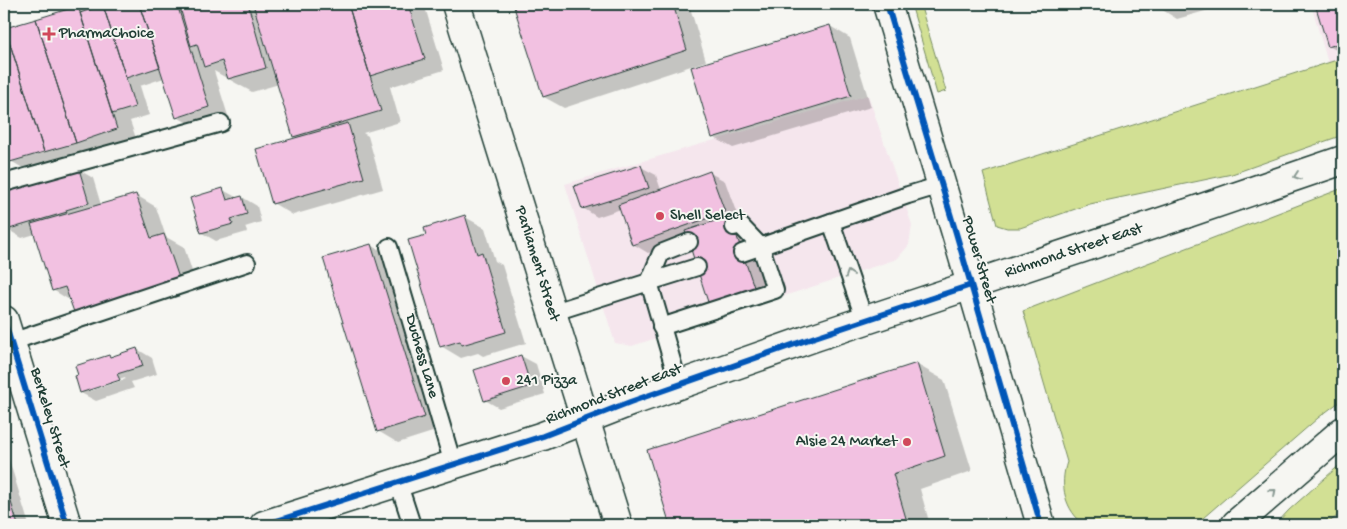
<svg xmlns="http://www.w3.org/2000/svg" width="1347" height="529" viewBox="0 0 1347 529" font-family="'Gochi Hand',sans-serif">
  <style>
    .built { fill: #f5e6ed }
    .green { fill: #d2e094; stroke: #788e64 }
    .shadow { fill: #0003; fill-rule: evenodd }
    .building { fill: #f2c1e1; stroke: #1f3d34 }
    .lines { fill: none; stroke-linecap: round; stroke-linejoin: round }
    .service-casing { stroke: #1f3d34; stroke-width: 20 }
    .minor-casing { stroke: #1f3d34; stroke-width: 31 }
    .secondary-casing { stroke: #1f3d34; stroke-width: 31 }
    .motorway-casing { stroke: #1f3d34; stroke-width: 31 }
    .service { stroke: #f6f6f2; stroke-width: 16 }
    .minor { stroke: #f6f6f2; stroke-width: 28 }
    .secondary { stroke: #f6f6f2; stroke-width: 28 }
    .motorway { stroke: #f6f6f2; stroke-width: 28 }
    .cycleway-casing { stroke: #f6f6f2; stroke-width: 9 }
    .cycleway { stroke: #0057b8; stroke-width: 6 }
    .oneway { stroke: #8a9a93 }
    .poi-dot { fill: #d1495b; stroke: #f6f6f2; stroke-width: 2 }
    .labels { text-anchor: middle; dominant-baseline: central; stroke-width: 4; stroke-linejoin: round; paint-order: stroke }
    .poi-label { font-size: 16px; fill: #1f3d34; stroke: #f6f6f2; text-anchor: start }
    .street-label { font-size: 16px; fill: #1f3d34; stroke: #f6f6f2 }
  </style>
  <rect width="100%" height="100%" fill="#f6f6f2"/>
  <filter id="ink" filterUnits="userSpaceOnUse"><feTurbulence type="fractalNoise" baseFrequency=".02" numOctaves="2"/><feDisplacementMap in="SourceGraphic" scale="10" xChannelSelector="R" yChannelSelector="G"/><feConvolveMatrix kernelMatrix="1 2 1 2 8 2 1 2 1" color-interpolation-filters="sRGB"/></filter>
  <g filter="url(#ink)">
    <path class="built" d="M1311,4H1343V58L1328,63Z
      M868,95L912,225L909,245L897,259L632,346L615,343L565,184Z"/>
    <path class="green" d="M911,4H920L946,91L937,94Z
      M1343,58V135L1232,174L1090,204L1020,228H1007L997,225L983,173Z
      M1343,188V399L1318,418L1195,525H1085C1065,511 1059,485 1067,462L1023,311Z
      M1343,462V512L1325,525H1275L1289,510Z"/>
    <path class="shadow" d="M112,4H424L444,70L390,87L400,122L363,133L368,136L383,189L293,215L273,203L299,138L294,136L279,84L252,92L214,71L229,119L197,128L177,117L164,78L140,86L149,115L130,121L137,141L97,153L91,150L67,157L79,170L93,178L101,205L136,195L156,207L166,237L184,247L198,289L95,323L75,311L71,301L53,290L35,234L22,238L7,229L4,219V187L38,177L11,161L4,138V30L77,7L86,12Z
      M514,4H689L706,61L564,108L544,97Z
      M1153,4H1211L1212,9L1177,19Z
      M1316,4H1343V54L1329,46Z
      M830,26L850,38L871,107L733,148L713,137Z
      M641,167L656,175L661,190L710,173L725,181L739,220L745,226L769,298L710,304L688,238L648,253L633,244L621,209L597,217L583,208Z
      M223,190L238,198L242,197L257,206L261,222L245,227L247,232L216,241L202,233Z
      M465,217L485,228L495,261L502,265L526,343L483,356L478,353L461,358L441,346L427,236Z
      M371,245L391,256L445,428L398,443L378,431Z
      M137,349L152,358L157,374L131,382L134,388L96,401L81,393L76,377L111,358ZM125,377L126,379L90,391V389Z
      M521,356L536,364L545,394L499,408L485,400Z
      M916,364L944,380L972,471L920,489L930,525H672L649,451Z
      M4,451L7,453L29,525H4Z"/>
    <path class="building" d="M108,4H139L160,67L126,78L103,5Z
      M139,4H177L209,107L176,118Z
      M179,4H248L266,68L228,79L222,61L204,67L197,44L191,46Z
      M253,4H348L381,111L293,137Z
      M348,4H408L425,59L370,76Z
      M513,4H673L687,50L543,97Z
      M1315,4H1343V42L1328,47Z
      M103,5L135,107L112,114L80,13Z
      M78,6L117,129L76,143L36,19Z
      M36,19L76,143L44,152L5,28Z
      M830,25L851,96L712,138L691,67Z
      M5,28L44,152L10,162L4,142V29Z
      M348,123L364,178L272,204L256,149Z
      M641,165L649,188L582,209L574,186Z
      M79,169L89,203L66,210L67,212L6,230L4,224V186Z
      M710,171L725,212L632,245L618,205Z
      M223,188L227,200L242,196L247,214L231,219L233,224L201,233L190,198Z
      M136,194L151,238L164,234L179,278L74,312L65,287L52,291L31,224Z
      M465,215L477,254L482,252L506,332L462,345L460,341L440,347L408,240L426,235L424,228Z
      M730,216L755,290L709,305L685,231Z
      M371,244L425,417L377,432L323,258Z
      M137,348L143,366L117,374L120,380L80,393L75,376L78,375L75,366L109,355L110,357Z
      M521,355L531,386L484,401L474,370Z
      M917,363L945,456L893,474L908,525H670L647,450Z
      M4,479L18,525H4Z"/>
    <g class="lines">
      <g class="service-casing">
        <g id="service">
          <path d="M4,183L221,123"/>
          <path d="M831,222L865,321"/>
          <path id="s1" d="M389,247L453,464"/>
          <path d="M742,253L908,195L941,185"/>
          <path d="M649,282L661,253L689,242"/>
          <path d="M649,282L697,267"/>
          <path d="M551,313L649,282L679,385"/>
          <path d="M661,327L775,290L761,247L740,225L734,227"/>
          <path d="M11,342L247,263"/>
          <path d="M398,482L412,525"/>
        </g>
      </g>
      <g class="minor-casing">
        <path id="minor" d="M887,4L956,233L1041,525
          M4,320L67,525"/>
      </g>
      <g class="secondary-casing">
        <g id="secondary">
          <path id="s2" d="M456,4L618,525"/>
          <path id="s3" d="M264,525L543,436L630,402L815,337L1185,214"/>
        </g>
      </g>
      <g class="motorway-casing">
        <path id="motorway" d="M1185,214L1343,160
          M1236,524L1343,431"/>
      </g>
      <use href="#service" class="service"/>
      <use href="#minor" class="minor"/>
      <use href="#secondary" class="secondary"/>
      <use href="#motorway" class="motorway"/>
      <g class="cycleway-casing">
        <path id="cycleway" d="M887,4L956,233L1041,525
          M4,320L67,525
          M264,525L543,436L630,402L815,337L971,285"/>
      </g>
      <use href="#cycleway" class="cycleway"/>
    </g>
    <defs><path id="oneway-chevron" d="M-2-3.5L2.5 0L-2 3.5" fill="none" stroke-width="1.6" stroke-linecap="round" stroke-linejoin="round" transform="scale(1.25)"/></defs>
    <g class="oneway">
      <use href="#oneway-chevron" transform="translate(1297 176) rotate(161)"/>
      <use href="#oneway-chevron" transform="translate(849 274) rotate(-109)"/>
      <use href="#oneway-chevron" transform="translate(1273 492) rotate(-41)"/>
    </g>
  </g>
  <g class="poi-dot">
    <path d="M46.5 26.5h5v5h5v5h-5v5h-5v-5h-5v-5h5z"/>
    <circle cx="660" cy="216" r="5"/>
    <circle cx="506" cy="381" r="5"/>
    <circle cx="907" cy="442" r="5"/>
  </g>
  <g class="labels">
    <g class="poi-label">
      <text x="59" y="34">PharmaChoice</text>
      <text x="670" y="216">Shell Select</text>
      <text x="516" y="381">241 Pizza</text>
      <text x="897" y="442" text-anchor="end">Alsie 24 Market</text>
    </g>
    <g class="street-label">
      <text stroke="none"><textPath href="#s3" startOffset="855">Richmond Street East</textPath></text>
      <text transform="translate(978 260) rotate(74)">Power Street</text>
      <text stroke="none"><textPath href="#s2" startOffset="272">Parliament Street</textPath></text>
      <text stroke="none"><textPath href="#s1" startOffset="114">Duchess Lane</textPath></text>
      <text transform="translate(614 395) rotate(-21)">Richmond Street East</text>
      <text transform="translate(49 418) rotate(73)">Berkeley Street</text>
    </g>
  </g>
  <rect width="1347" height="529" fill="none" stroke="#f6f6f2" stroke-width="20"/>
  <rect x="10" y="10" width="1327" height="509" fill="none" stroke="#1f3d34" stroke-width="2" filter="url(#ink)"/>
</svg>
